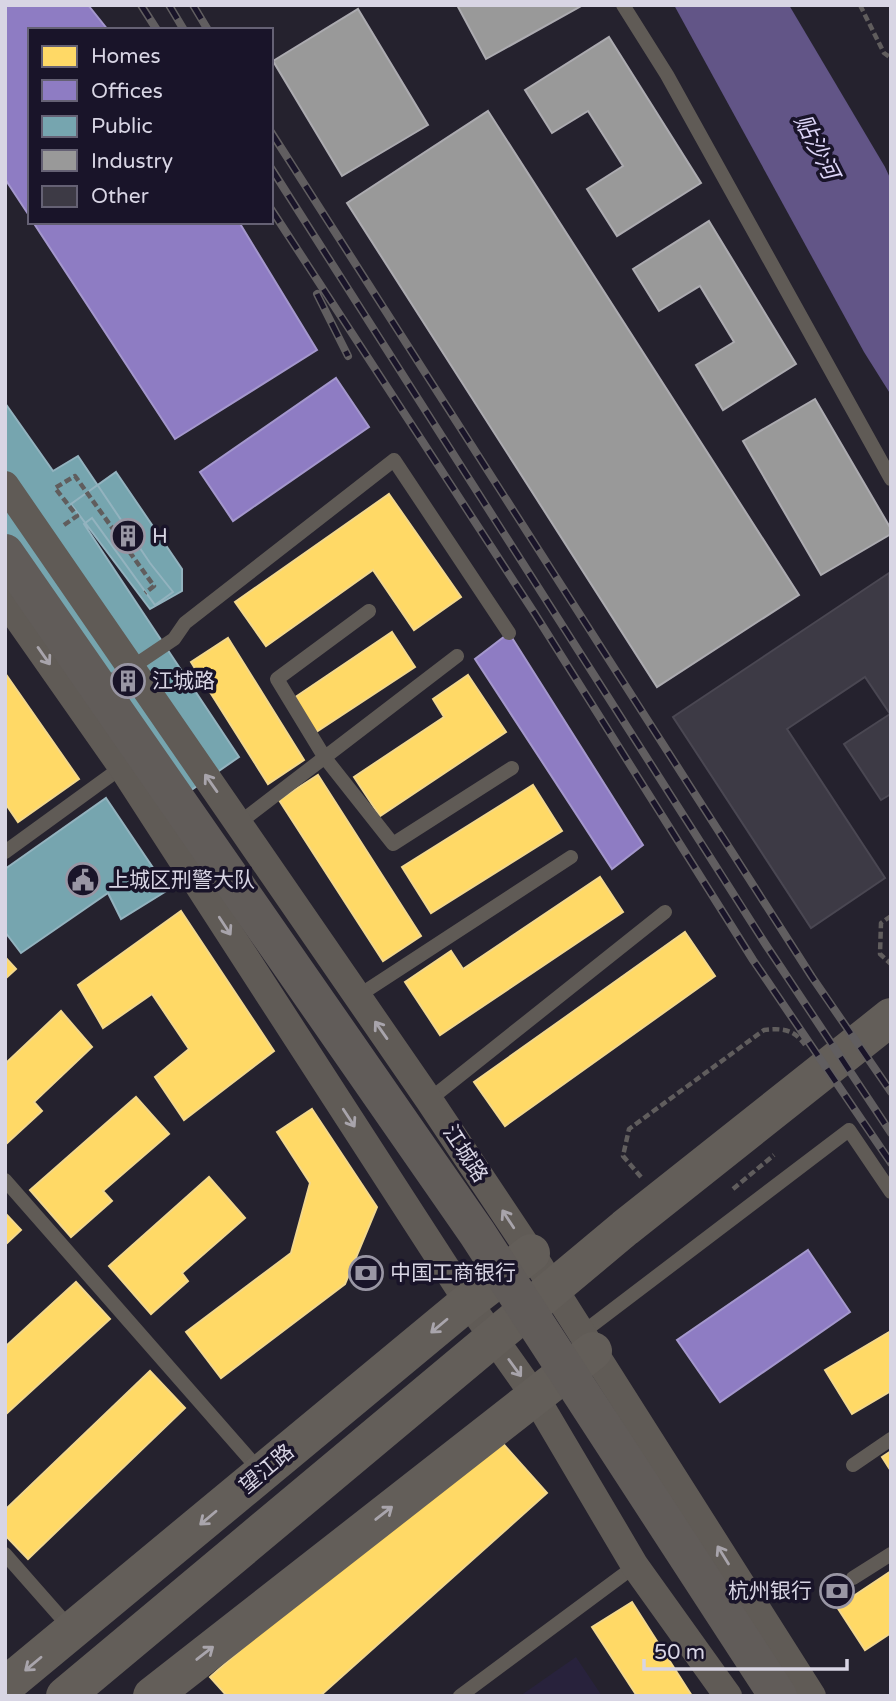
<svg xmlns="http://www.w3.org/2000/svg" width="896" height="1701" viewBox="0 0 896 1701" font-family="'Varela Round','Noto Sans SC',sans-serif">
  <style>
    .built { fill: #28223c }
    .water { fill: #625587 }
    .homes { fill: #ffd966; stroke: #f3d88c; stroke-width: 2 }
    .offices { fill: #8e7cc3; stroke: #a497cd; stroke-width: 2 }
    .public { fill: #76a5af; stroke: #93b3bf; stroke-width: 2 }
    .industry { fill: #999; stroke: #acabb0; stroke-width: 2 }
    .building { fill: #3d3a45; stroke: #4a4752; stroke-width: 2 }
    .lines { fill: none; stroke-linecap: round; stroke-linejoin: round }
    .path { stroke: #605d5d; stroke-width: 4.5; stroke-dasharray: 7 3.5; stroke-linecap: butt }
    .lane { stroke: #605b56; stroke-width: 14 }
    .street { stroke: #605b56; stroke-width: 28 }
    .secondary { stroke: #635e59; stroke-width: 38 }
    .primary { stroke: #615c59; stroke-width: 38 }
    .rail-casing { stroke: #615e60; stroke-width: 8 }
    .rail { stroke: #191429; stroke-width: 5; stroke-dasharray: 16; stroke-linecap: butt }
    .oneway { stroke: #a8a4ab }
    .oneway2 { stroke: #a9a5ac }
    .labels { text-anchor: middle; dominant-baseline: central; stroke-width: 7; stroke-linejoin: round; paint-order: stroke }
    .poi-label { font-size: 21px; fill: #d8d5e4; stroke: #191429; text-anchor: start }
    .street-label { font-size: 21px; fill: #d8d5e4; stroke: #191429 }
    .water-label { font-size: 23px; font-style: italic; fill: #ddd6f8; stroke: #191429 }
  </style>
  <rect width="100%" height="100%" fill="#25222e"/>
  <path class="built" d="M576,1657L602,1696H520Z"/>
  <path class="water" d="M674,5H789L885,167L891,180V395L864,352Z"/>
  <path class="homes" d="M389,494L461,597L414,630L373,570L266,646L235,602Z
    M392,632L415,667L316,732L294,698Z
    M228,638L304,760L268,784L191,662Z
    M5,673L79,779L18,822L5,803Z
    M468,675L506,732L380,816L354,777L444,717L433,699Z
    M318,775L421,936L383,961L279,800Z
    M533,785L562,831L431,913L402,867Z
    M600,877L623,912L440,1035L405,982L451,951L463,969Z
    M181,911L274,1051L184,1120L155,1077L189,1049L152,994L103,1028L78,985Z
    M685,932L715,976L505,1126L474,1082Z
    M5,957L16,969L5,979Z
    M61,1011L92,1047L34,1102L42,1111L5,1145V1064Z
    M136,1097L169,1134L103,1191L112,1201L71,1237L30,1190Z
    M312,1109L377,1207L345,1284L221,1378L186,1332L291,1253L310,1183L277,1132Z
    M209,1177L245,1218L182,1273L188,1281L151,1314L109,1266Z
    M5,1213L21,1230L5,1245Z
    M76,1282L110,1319L5,1415V1347Z
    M891,1331V1391L852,1414L825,1370Z
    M150,1371L185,1408L28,1559L5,1535V1510Z
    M490,1429L547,1493L320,1696H227L210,1677Z
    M891,1451V1471L882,1457Z
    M891,1571V1633L865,1650L837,1607Z
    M632,1602L692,1696H637L592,1627Z"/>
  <path class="offices" d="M5,5H88L108,30H30V217L5,179Z
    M33,222H239L317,350L175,439Z
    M336,378L369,427L233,521L200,472Z
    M509,633L643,845L612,869L475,659Z
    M808,1250L850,1312L720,1402L677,1340Z"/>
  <path class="public" d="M5,403L53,471L78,456L150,563L173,592L155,605L92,518L84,524L239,757L158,813L5,588Z
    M116,472L182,569V591L150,609L71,504Z
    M106,798L168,890L121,919L108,893L21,953L5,932V869Z"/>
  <path class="industry" d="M457,5H583L486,59Z
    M358,9L428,125L342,176L273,61Z
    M609,37L701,183L617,236L587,189L623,166L588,111L552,133L525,90Z
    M488,111L799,595L657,687L347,203Z
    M709,221L796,364L723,410L696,365L734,342L700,286L659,311L633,269Z
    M815,399L891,529V534L821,575L743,441Z"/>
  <path class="building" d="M889,573L891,794L881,800L844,744L890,714L865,677L787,729L885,878L811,928L673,717Z"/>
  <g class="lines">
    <path class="path" d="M860,5L884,53L891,58
      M64,525L77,516L55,488L75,476L154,586L145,593
      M891,916L881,923L880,954L891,964
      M641,1177L623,1156L629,1129L764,1030C782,1028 794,1029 805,1045
      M733,1189L774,1155"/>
    <path class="lane" d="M623,5L667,75L891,479
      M369,611L277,679L325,758L393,844L512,768
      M101,688L174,639L185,623L394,460L509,633
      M239,823L457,656
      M5,852L122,767
      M358,996L571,857
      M429,1100L665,912
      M5,1180L261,1472
      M582,1333L849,1130L891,1192
      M853,1465L891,1439
      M5,1554L71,1629
      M853,1578L891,1554
      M460,1696L635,1566"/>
    <path class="street" d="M5,485L429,1100L531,1253L812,1696
      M5,600L122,767L468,1302L534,1395L635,1566L728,1696"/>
    <path class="secondary" d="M5,1686L468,1302L531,1253
      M65,1696L625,1228L891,1017
      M152,1696L593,1351"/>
    <path class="primary" d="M5,553L477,1233L778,1696"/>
    <g class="rail-casing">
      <path id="rail" d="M141,5L157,30
        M169,5L184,30
        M193,5L208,30
        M271,132L812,977L891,1092
        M271,168L766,945L891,1133
        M271,209L535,614L753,960L891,1163
        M317,294L348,356"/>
    </g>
    <use href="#rail" class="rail"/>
  </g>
  <defs><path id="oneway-shaft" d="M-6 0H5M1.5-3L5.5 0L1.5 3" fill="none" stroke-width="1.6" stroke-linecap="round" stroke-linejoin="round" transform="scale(1.75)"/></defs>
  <g class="oneway">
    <use href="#oneway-shaft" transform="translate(44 656) rotate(55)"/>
    <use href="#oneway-shaft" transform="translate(211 783) rotate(-125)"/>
    <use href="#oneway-shaft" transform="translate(225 926) rotate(57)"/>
    <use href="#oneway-shaft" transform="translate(381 1030) rotate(-125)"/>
    <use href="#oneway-shaft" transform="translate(349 1118) rotate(57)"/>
    <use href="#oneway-shaft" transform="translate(508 1219) rotate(-123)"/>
    <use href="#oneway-shaft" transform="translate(515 1368) rotate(54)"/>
    <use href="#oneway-shaft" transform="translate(723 1555) rotate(-122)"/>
  </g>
  <g class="oneway2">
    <use href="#oneway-shaft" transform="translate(439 1326) rotate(140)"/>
    <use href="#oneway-shaft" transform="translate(384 1513) rotate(-38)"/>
    <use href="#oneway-shaft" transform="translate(208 1518) rotate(140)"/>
    <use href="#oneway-shaft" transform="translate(205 1653) rotate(-38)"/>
    <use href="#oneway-shaft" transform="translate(33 1664) rotate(140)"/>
  </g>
  <defs>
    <g id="building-ring" transform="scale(1.75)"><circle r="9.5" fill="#191429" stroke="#9996a4" stroke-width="1.5"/><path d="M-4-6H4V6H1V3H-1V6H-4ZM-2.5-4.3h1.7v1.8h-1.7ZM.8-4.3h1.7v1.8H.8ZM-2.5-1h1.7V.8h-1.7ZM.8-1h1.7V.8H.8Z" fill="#9996a4"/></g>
    <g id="civic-ring" transform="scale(1.75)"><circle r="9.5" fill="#191429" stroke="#9996a4" stroke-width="1.5"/><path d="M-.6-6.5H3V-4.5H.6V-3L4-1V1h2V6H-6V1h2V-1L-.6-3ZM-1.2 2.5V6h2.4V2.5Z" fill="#9996a4"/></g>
    <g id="bank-ring" transform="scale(1.75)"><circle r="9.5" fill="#191429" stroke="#9996a4" stroke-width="1.5"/><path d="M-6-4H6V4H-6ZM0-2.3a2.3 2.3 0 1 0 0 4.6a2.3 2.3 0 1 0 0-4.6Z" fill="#9996a4"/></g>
  </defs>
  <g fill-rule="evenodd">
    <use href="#building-ring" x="128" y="536"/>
    <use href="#building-ring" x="128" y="681"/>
    <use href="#civic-ring" x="83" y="880"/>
    <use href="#bank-ring" x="366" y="1273"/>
    <use href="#bank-ring" x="837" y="1591"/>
  </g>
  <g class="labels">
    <g class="poi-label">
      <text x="152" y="536">H</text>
      <text x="152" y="681">江城路</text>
      <text x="108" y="880">上城区刑警大队</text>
      <text x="390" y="1273">中国工商银行</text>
      <text x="812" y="1591" text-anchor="end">杭州银行</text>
    </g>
    <g class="street-label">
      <text transform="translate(465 1154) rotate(57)">江城路</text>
      <text transform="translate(267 1469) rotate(-40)">望江路</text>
    </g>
    <g class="water-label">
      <text transform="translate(816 147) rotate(63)">贴沙河</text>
    </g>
  </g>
  <rect width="896" height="1701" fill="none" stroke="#d8d5e4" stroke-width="14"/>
  <rect x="28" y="28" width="245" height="196" fill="#191429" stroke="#656174" stroke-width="2"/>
  <rect x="42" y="46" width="35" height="21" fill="#ffd966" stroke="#656174" stroke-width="2"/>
  <text x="91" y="63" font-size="21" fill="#d8d5e4">Homes</text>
  <rect x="42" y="80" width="35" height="21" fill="#8e7cc3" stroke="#656174" stroke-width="2"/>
  <text x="91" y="98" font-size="21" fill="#d8d5e4">Offices</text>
  <rect x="42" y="116" width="35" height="21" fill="#76a5af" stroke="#656174" stroke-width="2"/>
  <text x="91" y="133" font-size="21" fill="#d8d5e4">Public</text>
  <rect x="42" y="150" width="35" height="21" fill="#999999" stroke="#656174" stroke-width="2"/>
  <text x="91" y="168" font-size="21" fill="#d8d5e4">Industry</text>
  <rect x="42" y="186" width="35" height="21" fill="#3d3a45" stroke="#656174" stroke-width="2"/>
  <text x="91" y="203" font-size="21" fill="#d8d5e4">Other</text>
  <path d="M644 1659v10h203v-10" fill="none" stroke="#d8d5e4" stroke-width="3.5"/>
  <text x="654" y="1659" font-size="21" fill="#d8d5e4" stroke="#191429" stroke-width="5" paint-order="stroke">50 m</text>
</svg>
